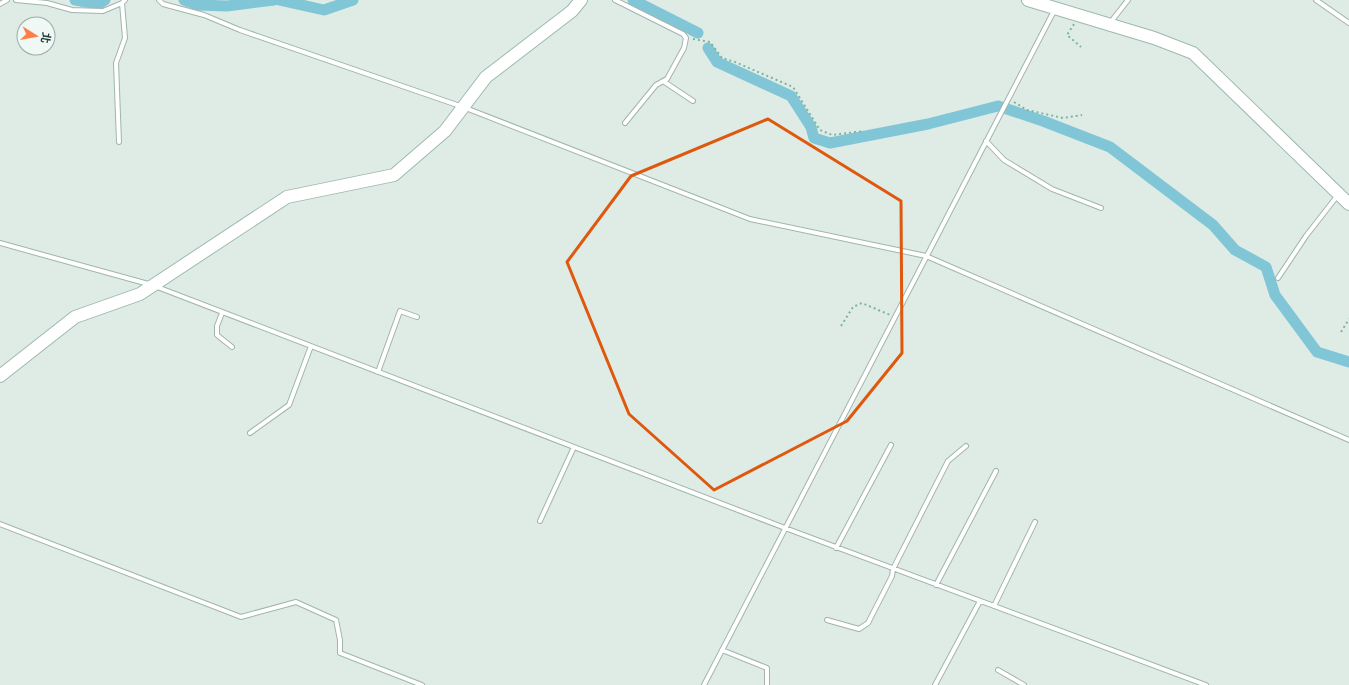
<svg xmlns="http://www.w3.org/2000/svg" width="1349" height="685" viewBox="0 0 1349 685" font-family="Overpass,'Noto Sans TC',sans-serif">
  <style>
    .lines { fill: none; stroke-linecap: round; stroke-linejoin: round }
    .canal { stroke: #81c6d7; stroke-width: 11 }
    .lane-casing { stroke: #a1b4ae; stroke-width: 6 }
    .secondary-casing { stroke: #9cb9af; stroke-width: 14 }
    .path { stroke: #7cb3a3; stroke-width: 2; stroke-dasharray: 2 3; stroke-linecap: butt }
    .lane { stroke: #fff; stroke-width: 4 }
    .secondary { stroke: #fff; stroke-width: 12 }
    .marked { fill: none; stroke: #de580e; stroke-width: 3; stroke-linejoin: round }
  </style>
  <rect width="100%" height="100%" fill="#dfece6"/>
  <g class="lines">
    <path class="canal" d="M75,0L99,4L105,0
      M184,0L198,5L227,6L274,0
      M279,0L324,10L353,0
      M633,0L698,33
      M708,48L717,62L791,96L811,127L814,138L830,143L928,124L998,106L1043,121L1110,147L1213,225L1235,250L1266,267L1275,295L1317,352L1349,362"/>
    <g class="lane-casing">
      <path id="lane" d="M16,0L47,3L72,10L103,11L122,3L125,0
        M159,0L163,4L204,15L240,30L463,107L750,219L926,256L1349,440
        M615,0L683,34L686,38L684,48L667,79L656,85L625,123
        M1316,0L1349,23
        M0,4L7,0
        M1110,23L1128,0
        M663,81L693,101
        M986,141L1004,160L1052,189L1101,208
        M119,142L116,63L125,38L122,3
        M0,243L152,285L785,528L1206,685
        M1278,278L1306,236L1338,195
        M222,313L217,326V335L232,347
        M378,372L400,311L417,317
        M250,433L289,405L311,346
        M540,521L574,447
        M0,524L241,617L296,602L336,620L340,640V653L422,685
        M836,548L891,445
        M936,585L996,471
        M994,606L1035,522
        M827,620L859,629L868,623L892,576L893,569L948,461L966,446
        M722,650L767,668V685
        M998,670L1024,685
        M704,685L1055,9
        M935,685L980,601"/>
    </g>
    <g class="secondary-casing">
      <path id="secondary" d="M1028,0L1154,38L1193,53L1349,204
        M0,376L75,317L140,294L287,197L394,175L445,131L486,77L572,11L581,0"/>
    </g>
    <path class="path" d="M1074,24L1067,35L1081,47
      M693,39L710,42L722,58L735,62L793,87L820,130L832,135L864,131
      M1014,102L1027,110L1063,118L1082,115
      M841,326L853,307L862,303L890,315
      M1341,332L1349,319"/>
    <use href="#lane" class="lane"/>
    <use href="#secondary" class="secondary"/>
  </g>
  <path class="marked" d="M768,119L901,201L902,353L847,421L714,490L629,414L567,262L631,176Z"/>
  <g transform="translate(36 36) rotate(101)"><circle r="19" fill="#eff8f4" stroke="#9bada8"/>
  <path d="M0-3L7 15L0 10L-7 15Z" fill="#ff7d49"/>
  <text y="-6" font-size="11" font-weight="bold" text-anchor="middle" fill="#1e3d36">北</text>
  </g>
</svg>
